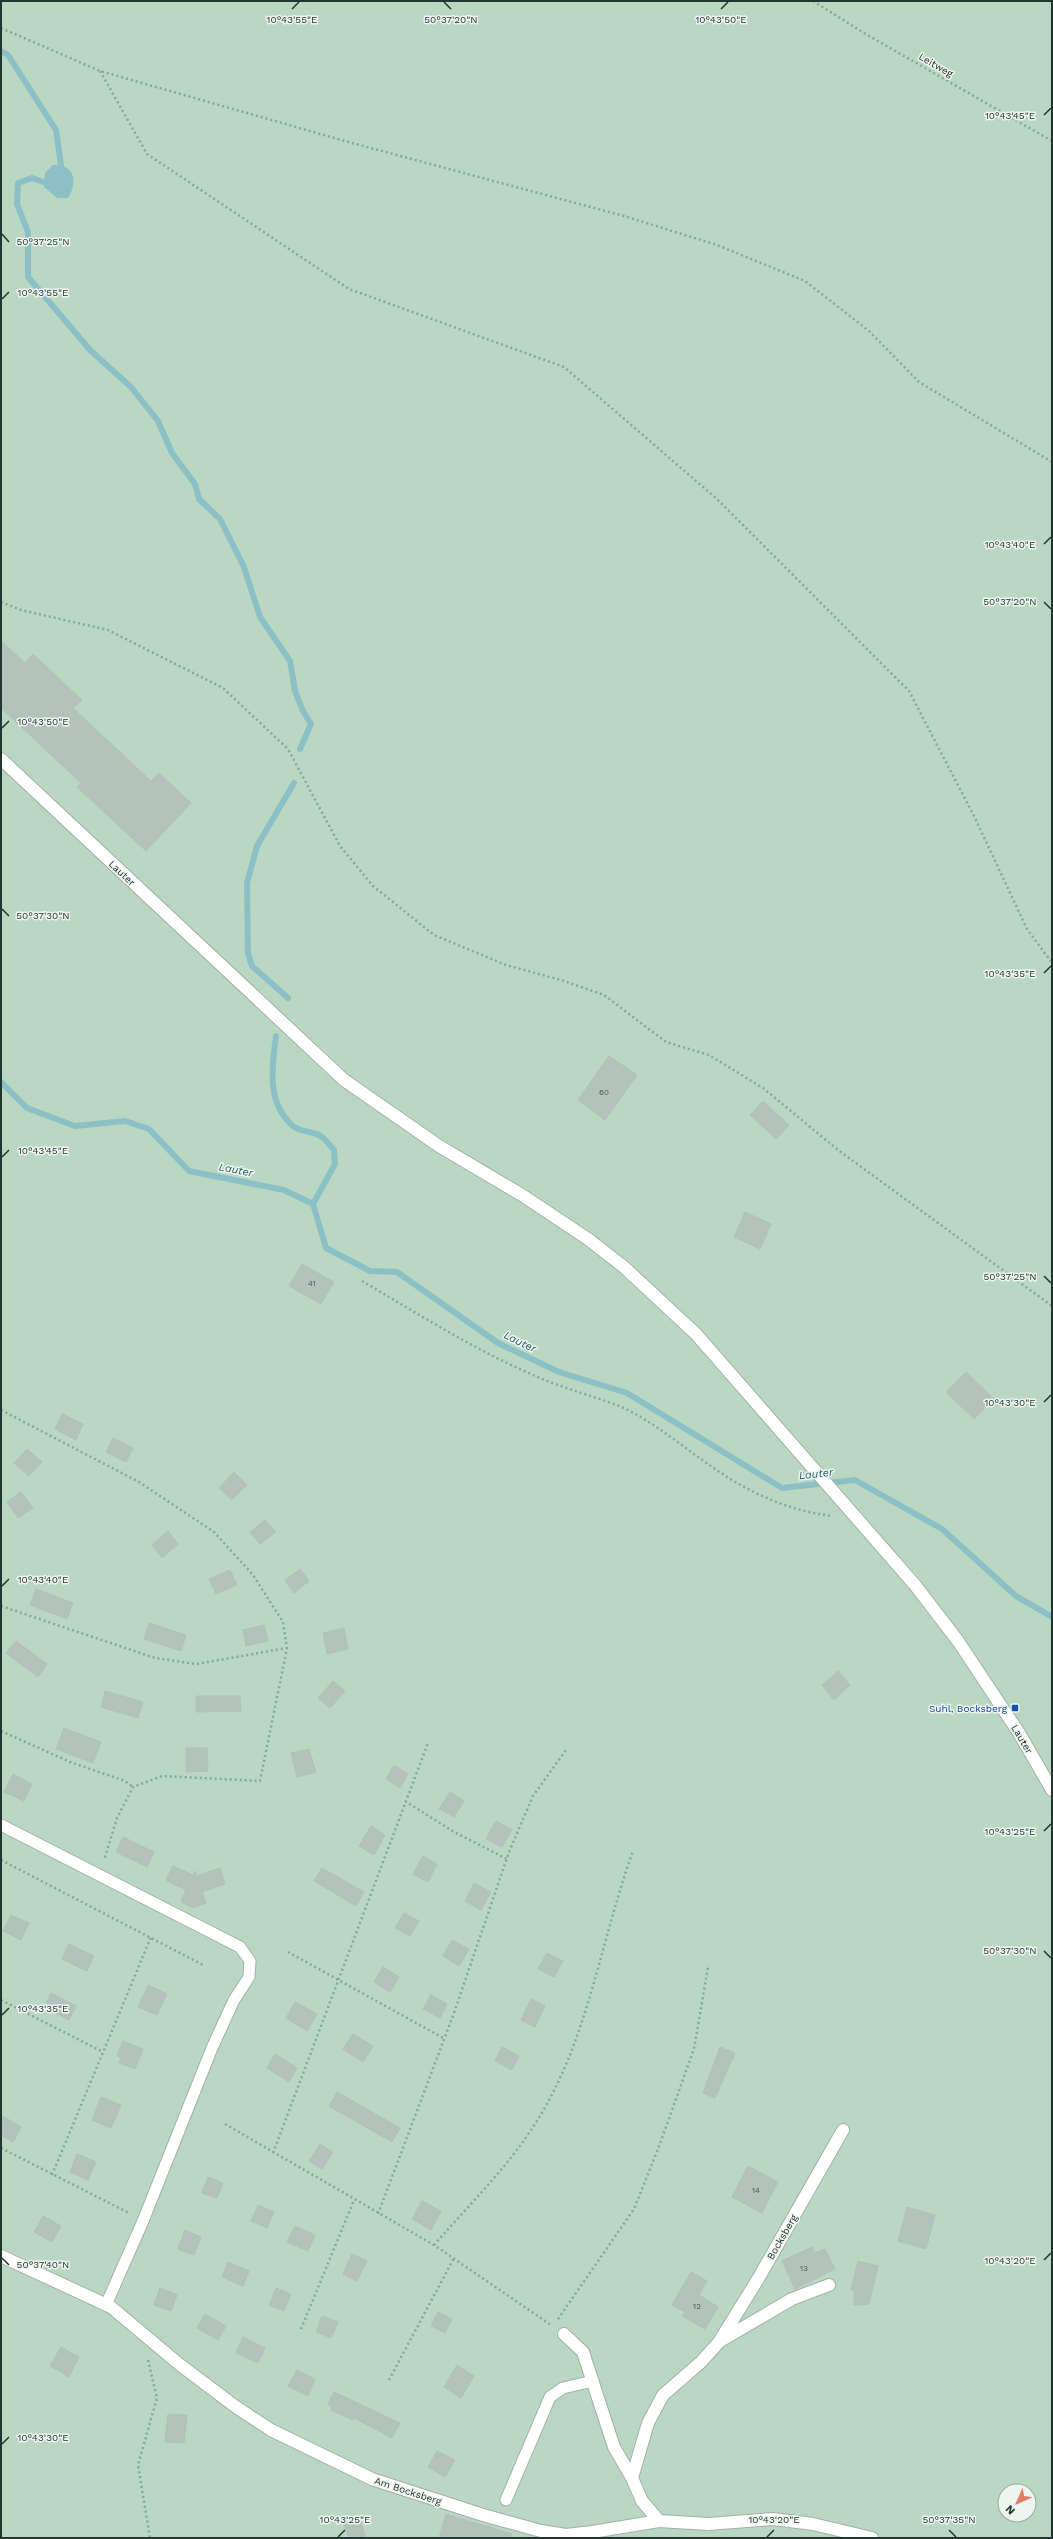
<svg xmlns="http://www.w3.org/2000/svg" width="1053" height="2539" viewBox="0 0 1053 2539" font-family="'Work Sans',sans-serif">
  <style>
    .green { fill: #bad7c1; fill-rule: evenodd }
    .water { fill: #8cc0c7 }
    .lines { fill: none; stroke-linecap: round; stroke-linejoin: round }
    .stream { stroke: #8cc0c7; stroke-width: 6 }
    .building { fill: #b4c2bc; stroke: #b2c0ba }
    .service-casing { stroke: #a3afaa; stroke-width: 13 }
    .minor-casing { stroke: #a3afaa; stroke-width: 14 }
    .tertiary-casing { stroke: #a3afaa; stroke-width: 14 }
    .path { stroke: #83a89b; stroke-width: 2.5; stroke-dasharray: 2 3; stroke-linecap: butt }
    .service { stroke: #fff; stroke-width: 11 }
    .minor { stroke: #fff; stroke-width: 12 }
    .tertiary { stroke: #fff; stroke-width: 12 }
    .ticks { fill: none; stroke: #223630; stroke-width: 1.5 }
    .transit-dot { fill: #1a4fb4; stroke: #eef5f1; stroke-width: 1.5 }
    .labels { text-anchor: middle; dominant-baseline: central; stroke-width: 3; stroke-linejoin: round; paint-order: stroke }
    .number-label { font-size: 8px; fill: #465953 }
    .street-label { font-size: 10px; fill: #223630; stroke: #eef5f1 }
    .transit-label { font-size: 10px; fill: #164399; stroke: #eef5f1; text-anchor: end }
    .water-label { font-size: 11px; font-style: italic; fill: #246069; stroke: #eef5f1 }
    .ticks-label { font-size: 10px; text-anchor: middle; fill: #223630; stroke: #eef5f1; stroke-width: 3; stroke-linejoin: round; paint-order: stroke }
  </style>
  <rect width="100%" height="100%" fill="#dfe8e3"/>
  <path class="green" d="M1,1H1052V2538H1ZM1005,2491H1029V2515H1005Z"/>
  <path class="water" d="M53,165C75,164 78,182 68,198H57L44,187L45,173Z"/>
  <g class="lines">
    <path class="stream" d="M1,51L8,55L56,130L61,165L56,172
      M51,181L49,184L32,178L18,183L17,204L28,232V277L91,351L131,387L158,421L172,453L195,484L199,499L220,519L244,567L260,617L290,661L295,691L303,711L311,724L300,749
      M288,998L252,966L248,953L247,883L257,846L294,783
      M276,1036C272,1067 266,1103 293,1126C300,1132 311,1131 319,1135C324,1138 330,1145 334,1150L335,1164L313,1204
      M1,1082L27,1108L75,1126L125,1121L149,1129L189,1171L284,1190L313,1204L326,1248L370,1271L397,1272L498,1343L559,1372L627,1393L782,1488L855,1480L942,1529L1016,1596L1052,1617"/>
  </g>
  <path class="building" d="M1,641L25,663L33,654L82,700L73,708L151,781L159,773L191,803L146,851L77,787L81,783L1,708Z
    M609,1056L637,1075L605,1120L578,1100Z
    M763,1101L789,1125L776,1139L750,1115Z
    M745,1212L771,1224L760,1249L734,1237Z
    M302,1264L334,1282L321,1304L289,1286Z
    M966,1372L994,1399L974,1419L946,1392Z
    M62,1414L83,1424L76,1440L55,1429Z
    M113,1438L133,1448L126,1462L106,1452Z
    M27,1449L42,1462L29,1476L14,1463Z
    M234,1472L247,1485L232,1500L219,1488Z
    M21,1492L33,1508L18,1518L7,1502Z
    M265,1520L276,1532L260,1544L250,1532Z
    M168,1531L178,1544L162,1558L152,1545Z
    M300,1569L309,1581L294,1593L285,1580Z
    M230,1570L237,1585L216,1594L209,1579Z
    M36,1589L73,1603L67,1619L30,1605Z
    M149,1623L186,1635L181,1651L144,1639Z
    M264,1625L268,1641L246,1646L243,1630Z
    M344,1628L348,1649L327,1654L323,1633Z
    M16,1641L47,1664L38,1677L6,1653Z
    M838,1671L850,1685L834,1700L822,1685Z
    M333,1681L345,1691L330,1708L318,1698Z
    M105,1691L143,1702L138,1718L101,1707Z
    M196,1696H240L241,1711L196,1712Z
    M64,1728L101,1742L93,1763L56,1749Z
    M186,1748H207L208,1771L186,1772Z
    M309,1749L316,1772L297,1777L291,1753Z
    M394,1765L408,1774L400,1788L386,1779Z
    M13,1774L32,1784L24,1801L4,1792Z
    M450,1792L464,1801L454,1817L439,1809Z
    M496,1821L512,1830L502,1847L486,1839Z
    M371,1826L385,1835L374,1855L359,1846Z
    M123,1837L154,1852L147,1867L116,1852Z
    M423,1856L437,1864L428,1882L413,1874Z
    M173,1866L193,1875L195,1871L197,1876L220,1868L225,1884L202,1892L206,1903L193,1908L181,1902L186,1890L166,1880Z
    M322,1868L364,1892L356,1906L314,1881Z
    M474,1883L491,1892L481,1910L465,1901Z
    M404,1913L419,1921L410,1936L395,1928Z
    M11,1915L29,1923L21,1940L3,1931Z
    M452,1940L469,1949L459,1966L443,1956Z
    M69,1944L94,1956L87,1971L62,1959Z
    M547,1953L563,1961L554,1977L538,1969Z
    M383,1967L399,1977L390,1992L374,1982Z
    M148,1985L167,1994L157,2015L138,2007Z
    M51,1993L76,2006L69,2020L44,2007Z
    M431,1995L447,2004L440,2018L423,2009Z
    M531,1999L545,2006L535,2027L521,2020Z
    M295,2002L317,2014L307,2031L286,2018Z
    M353,2034L373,2046L363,2062L343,2049Z
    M123,2041L143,2049L135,2069L119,2063L121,2058L117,2056Z
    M502,2047L519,2056L512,2070L495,2061Z
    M720,2047L735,2053L715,2098L703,2093Z
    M275,2054L297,2068L289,2082L267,2068Z
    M337,2092L400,2128L392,2142L329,2106Z
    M101,2097L121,2105L111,2128L92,2120Z
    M1,2115L21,2127L13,2142L1,2135Z
    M320,2144L333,2152L322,2169L309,2161Z
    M77,2154L96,2162L88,2180L70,2172Z
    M748,2166L778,2182L762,2213L732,2197Z
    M208,2177L223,2183L217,2198L202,2193Z
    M422,2201L441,2211L431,2230L412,2219Z
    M258,2205L274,2212L267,2228L251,2221Z
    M907,2207L935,2215L926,2249L898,2241Z
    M43,2216L61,2226L52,2242L34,2232Z
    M295,2226L315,2235L308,2251L287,2242Z
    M185,2230L201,2237L194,2255L178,2249Z
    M812,2247L815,2253L825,2249L835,2269L795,2289L782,2261Z
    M352,2254L367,2261L357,2281L343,2274Z
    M858,2261L878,2266L869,2304L854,2305V2291L851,2290Z
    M228,2262L249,2271L243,2286L222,2277Z
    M691,2272L707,2281L699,2295L718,2307L705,2329L682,2316L685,2312L672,2305Z
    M160,2288L177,2295L171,2311L154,2305Z
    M276,2288L291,2294L284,2311L269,2305Z
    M438,2312L452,2319L445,2333L431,2326Z
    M205,2314L226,2326L218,2340L197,2328Z
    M322,2316L338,2322L331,2338L316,2332Z
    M243,2337L265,2348L258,2363L236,2353Z
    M61,2347L79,2357L69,2377L50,2366Z
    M457,2365L474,2376L461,2398L444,2387Z
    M297,2370L315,2379L308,2396L288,2386Z
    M334,2392L400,2423L392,2438L354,2418L353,2420L331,2410L332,2406L328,2404Z
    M168,2414L187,2415L184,2443L165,2442Z
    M437,2451L455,2460L445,2477L428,2467Z
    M446,2514L512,2534V2538H439Z
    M360,2520L366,2538H349L344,2525Z"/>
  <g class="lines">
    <g class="service-casing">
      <path id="service" d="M1,1825L240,1947L250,1961L249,1977L234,2000L212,2048L143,2221L106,2305
        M506,2500L550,2397L563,2388L593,2381"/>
    </g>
    <g class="minor-casing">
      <path id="minor" d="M1,2256L111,2307L179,2364L236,2407L271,2430L372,2479L418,2494L483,2515L541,2531L566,2535L592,2532L659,2521L708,2524L773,2519L813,2524L872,2538
        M564,2334L583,2352L614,2447L632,2478
        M720,2341L792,2299L829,2285
        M659,2521L642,2501L632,2478L648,2423L663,2395L701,2362L719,2342L758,2279L843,2130"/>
    </g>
    <g class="tertiary-casing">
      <path id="tertiary" d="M1,759L344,1080L439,1146L522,1195L588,1239L624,1267L696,1334L915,1585L958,1641L1019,1733L1052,1790"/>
    </g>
    <path class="path" d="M813,1L864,33L1052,141
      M1,28L100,71L352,143L624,216L717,245L805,281L869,331L919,382L1052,462
      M100,71L147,154L349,289L564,367L717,499L909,691L974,816L1027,929L1052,963
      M1,602L21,610L108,630L223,688L288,749L340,846L373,886L434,935L506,965L561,980L604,995L666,1042L709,1055L763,1088L838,1150L1052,1306
      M362,1281C420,1315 478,1352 540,1378C568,1390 598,1397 626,1409C660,1426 689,1452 721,1473C754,1495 794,1512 833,1516
      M1,1410L139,1482L214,1532L253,1575L283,1622L287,1648L260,1781L162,1776L133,1787L117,1818L104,1860
      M1,1606L155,1658L196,1664L287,1648
      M1,1731L70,1762L125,1781L133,1787
      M405,1801L454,1832L507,1859
      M1,1860L205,1966
      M288,1952L445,2039
      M1,2000L103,2052
      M225,2124L434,2245L551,2325
      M1,2148L129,2213
      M273,2153L428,1743
      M52,2175L151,1937
      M378,2214L454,2013L509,1852L533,1796L566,1750
      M434,2245C468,2206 507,2168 535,2124C588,2042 600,1942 633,1851
      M558,2319L634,2209L658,2149L694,2049L708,1967
      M301,2329L354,2200
      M148,2360L157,2398L138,2465L150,2538
      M389,2380L454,2258"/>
    <use href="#service" class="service"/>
    <use href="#minor" class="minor"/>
    <use href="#tertiary" class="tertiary"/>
  </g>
  <path class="ticks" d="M444,2L451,9M292,9L299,2M721,9L728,2M1044,115L1051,108M2,234L9,242M2,299L9,292M1044,544L1051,537M1044,602L1051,609M2,728L9,721M2,909L9,916M1044,973L1051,966M2,1157L9,1150M1044,1276L1051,1283M1044,1402L1051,1395M2,1586L9,1579M1044,1831L1051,1824M1044,1951L1051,1958M2,2015L9,2008M2,2258L9,2265M1044,2260L1051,2253M2,2444L9,2437M949,2530L956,2537M338,2537L345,2530M767,2537L774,2530"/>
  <rect class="transit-dot" x="1011" y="1704" width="8" height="8" rx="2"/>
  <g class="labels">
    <g class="number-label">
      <text x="604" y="1092">60</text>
      <text x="312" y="1283">41</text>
      <text x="756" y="2190">14</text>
      <text x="804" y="2268">13</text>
      <text x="697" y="2306">12</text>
    </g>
    <g class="street-label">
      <text transform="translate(936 65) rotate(30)">Leitweg</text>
      <text transform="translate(122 873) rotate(43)">Lauter</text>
      <text transform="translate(1022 1739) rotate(59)">Lauter</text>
      <text transform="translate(782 2237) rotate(-60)">Bocksberg</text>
      <text transform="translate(408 2491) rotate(18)">Am Bocksberg</text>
    </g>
    <g class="transit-label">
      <text x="1007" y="1708">Suhl, Bocksberg</text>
    </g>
    <g class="water-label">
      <text transform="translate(236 1170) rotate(11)">Lauter</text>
      <text transform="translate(520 1342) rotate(26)">Lauter</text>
      <text transform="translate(816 1474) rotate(-6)">Lauter</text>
    </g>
  </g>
  <g class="ticks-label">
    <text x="292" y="23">10°43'55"E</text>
    <text x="451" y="23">50°37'20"N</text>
    <text x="721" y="23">10°43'50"E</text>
    <text x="1010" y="119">10°43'45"E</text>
    <text x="43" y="245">50°37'25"N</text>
    <text x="43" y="296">10°43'55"E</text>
    <text x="1010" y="548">10°43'40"E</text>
    <text x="1010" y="605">50°37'20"N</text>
    <text x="43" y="725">10°43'50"E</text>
    <text x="43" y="919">50°37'30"N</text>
    <text x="1010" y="977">10°43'35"E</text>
    <text x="43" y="1154">10°43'45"E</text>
    <text x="1010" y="1280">50°37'25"N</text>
    <text x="1010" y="1406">10°43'30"E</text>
    <text x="43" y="1583">10°43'40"E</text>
    <text x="1010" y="1835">10°43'25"E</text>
    <text x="1010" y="1954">50°37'30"N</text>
    <text x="43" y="2012">10°43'35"E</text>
    <text x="1010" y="2264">10°43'20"E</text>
    <text x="43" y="2268">50°37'40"N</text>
    <text x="43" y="2441">10°43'30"E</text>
    <text x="345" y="2523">10°43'25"E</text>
    <text x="774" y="2523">10°43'20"E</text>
    <text x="949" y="2523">50°37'35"N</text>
  </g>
  <rect width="1053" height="2539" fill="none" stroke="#223630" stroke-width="4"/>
  <g transform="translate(1017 2503) rotate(225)"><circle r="19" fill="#eef5f1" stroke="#9ca9a4"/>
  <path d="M0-3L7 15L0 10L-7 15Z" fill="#e07f64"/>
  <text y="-6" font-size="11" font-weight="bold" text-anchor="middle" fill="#223630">N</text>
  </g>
</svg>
